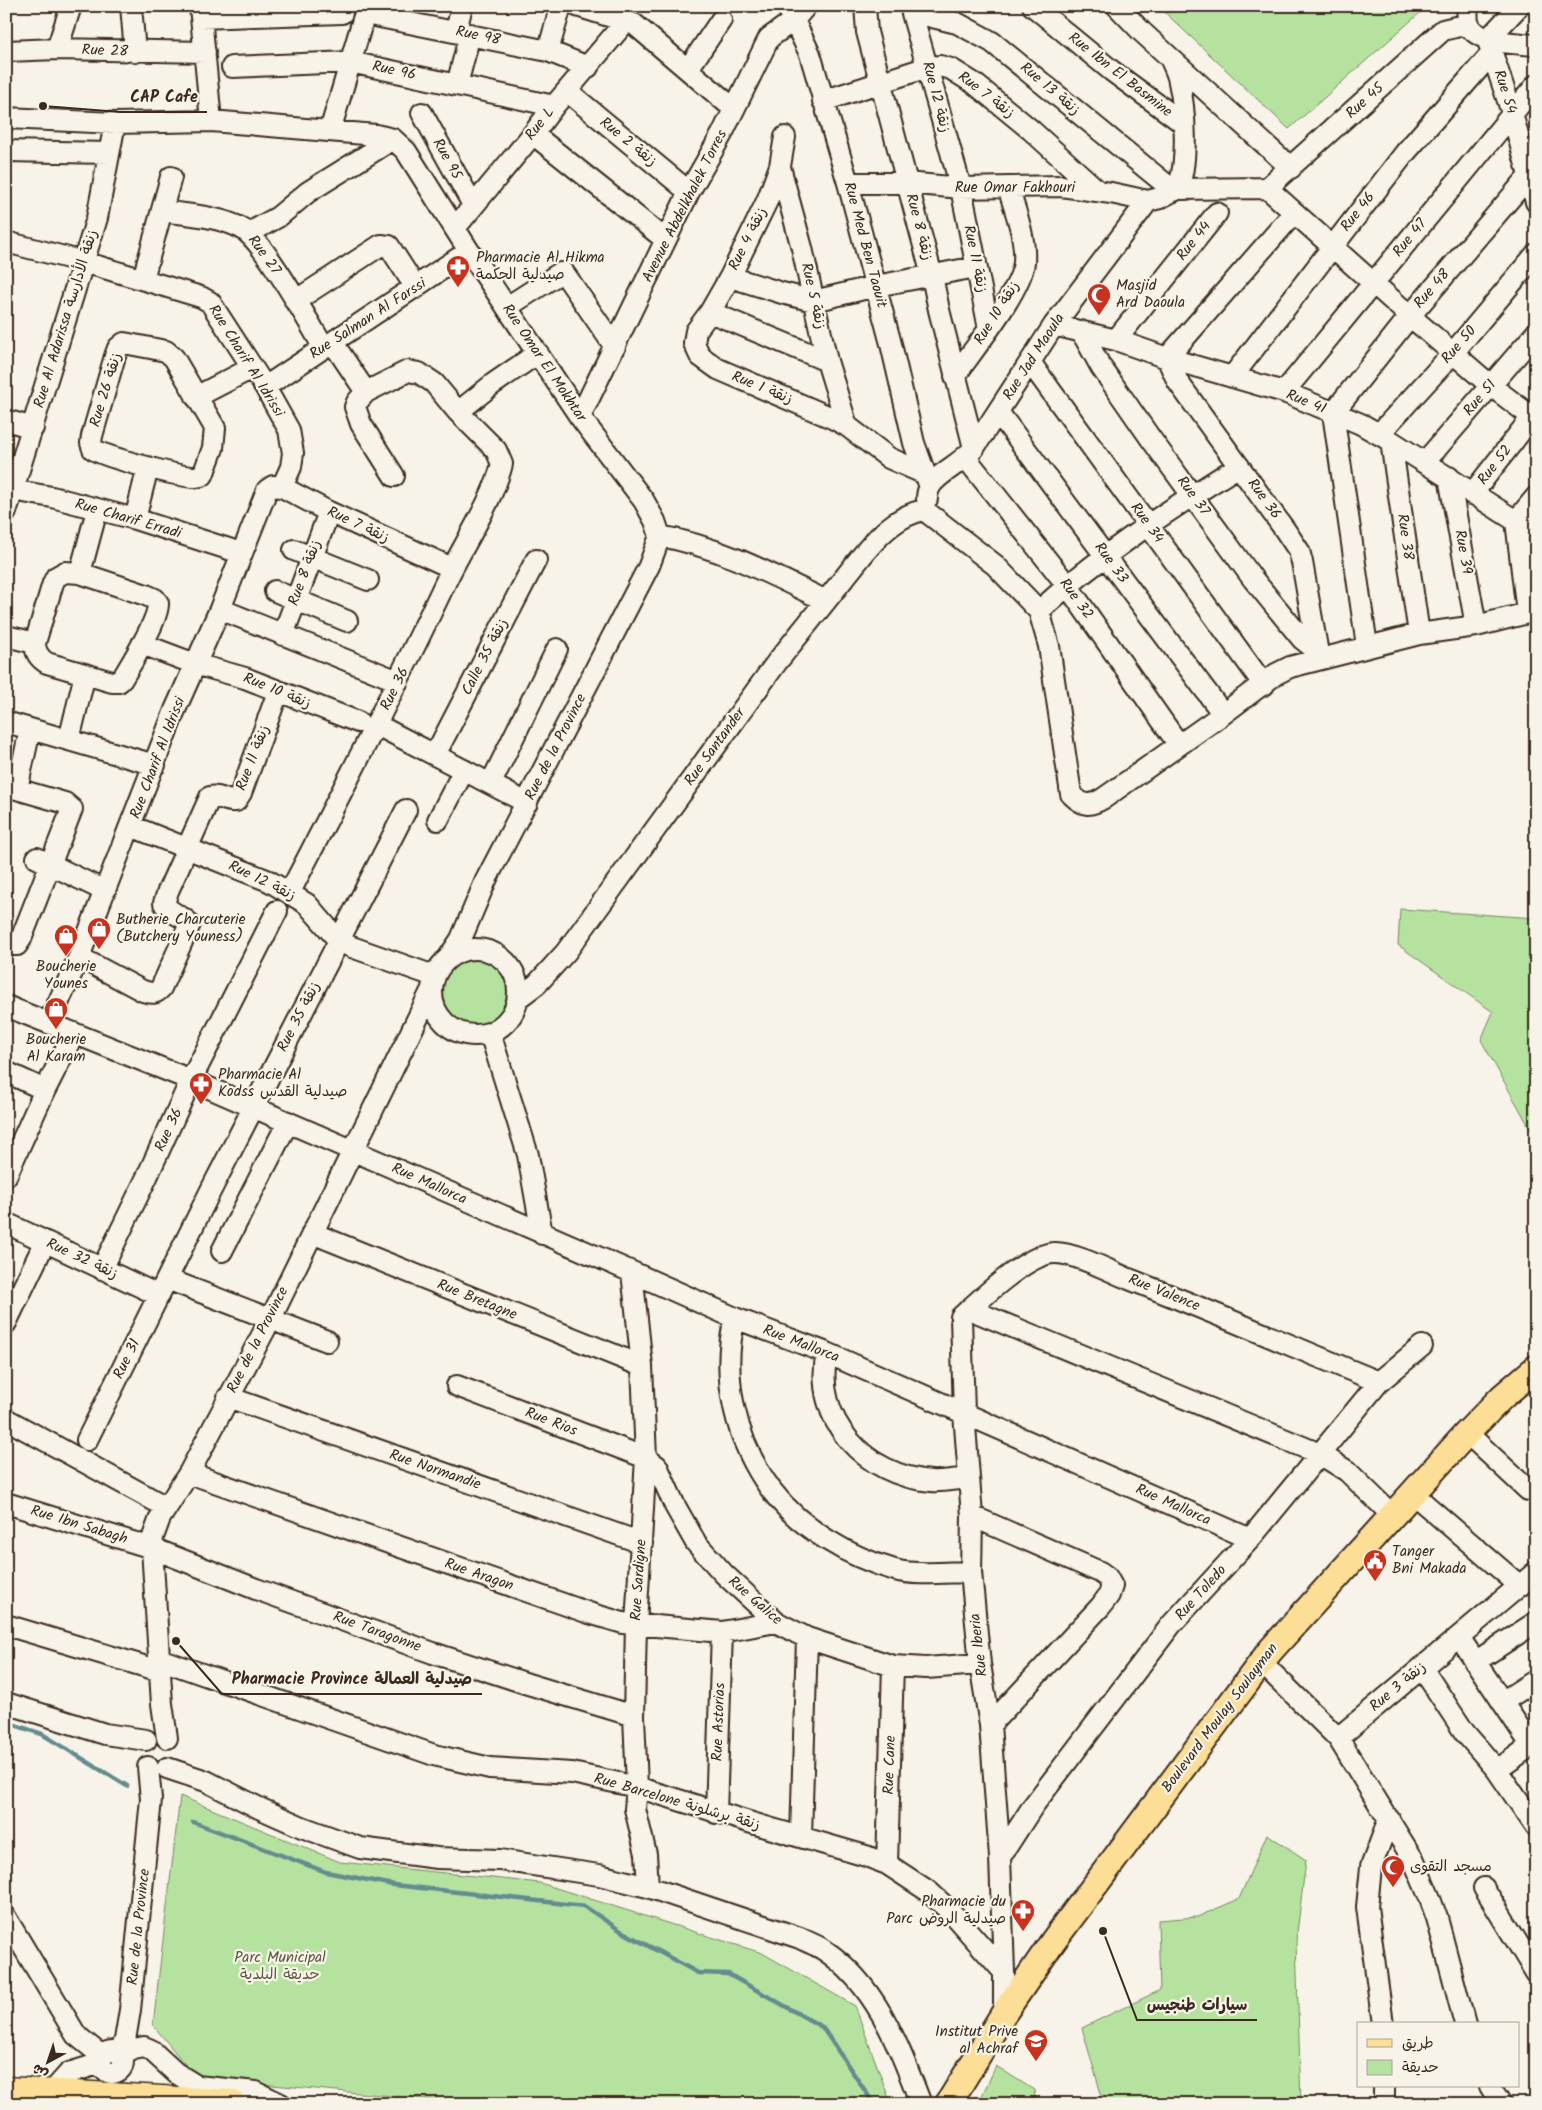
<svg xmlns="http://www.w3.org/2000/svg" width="1542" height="2110" viewBox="0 0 1542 2110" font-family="Kalam,'Playpen Sans Arabic',sans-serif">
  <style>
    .green { fill: #b6e2a0; stroke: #78865f }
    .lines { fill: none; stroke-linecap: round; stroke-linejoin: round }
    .stream { stroke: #638c8f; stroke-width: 4.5 }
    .minor-casing { stroke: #3b2a1e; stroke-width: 24 }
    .major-casing { stroke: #3b2a1e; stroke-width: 29 }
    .highway-casing { stroke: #3b2a1e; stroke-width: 31 }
    .minor { stroke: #f7f3e8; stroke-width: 20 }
    .major { stroke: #fcde96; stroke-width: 25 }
    .highway { stroke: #fcde96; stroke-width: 28 }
    .labels { text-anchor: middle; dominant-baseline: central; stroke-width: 4.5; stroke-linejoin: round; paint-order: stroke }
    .street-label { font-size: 15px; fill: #3b2a1e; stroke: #f7f3e8 }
    .poi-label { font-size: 15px; fill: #3b2a1e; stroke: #f7f3e8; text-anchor: start }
    .park-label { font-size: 15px; fill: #5a583e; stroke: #f7f3e8 }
    .leader { fill: none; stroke: #3b2a1e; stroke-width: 2 }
    .callout-dot { fill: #3b2a1e; stroke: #f7f3e8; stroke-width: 2 }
    .callout-label { font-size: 16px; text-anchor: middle; font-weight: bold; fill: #3b2a1e; stroke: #f7f3e8; stroke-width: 4.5; stroke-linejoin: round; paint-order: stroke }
  </style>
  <rect width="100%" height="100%" fill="#f7f3e8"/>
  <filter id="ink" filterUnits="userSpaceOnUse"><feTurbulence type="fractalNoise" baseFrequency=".02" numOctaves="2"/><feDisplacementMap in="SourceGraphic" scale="10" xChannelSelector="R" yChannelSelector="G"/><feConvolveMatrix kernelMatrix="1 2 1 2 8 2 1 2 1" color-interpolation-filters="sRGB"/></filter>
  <g filter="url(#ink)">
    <path class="green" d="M1158,6H1412L1422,11L1289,129Z
      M1400,909L1536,918V1139L1481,1040L1493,1012L1398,945Z
      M442 994a35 35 0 1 1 70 0a35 35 0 1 1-70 0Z
      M180,1796L340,1862L540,1883L762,1953L855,2006L891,2104H478L196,2078L153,2025Z
      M1267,1834L1306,1860L1296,1941L1301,2104H1104L1082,2028L1160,1990L1158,1920L1197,1917L1239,1899Z
      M996,2066L1034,2090L1036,2104H978Z"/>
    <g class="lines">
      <path class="stream" d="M6,1722L42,1734L127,1786
        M193,1822L326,1872L394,1885L584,1906L621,1931L698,1973L728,1974L822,2027L874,2104"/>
      <g class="minor-casing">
        <path id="minor" d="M131,6L135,52
          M200,6L211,121
          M577,6L634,24L734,109
          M787,6L810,54L848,183L891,344L914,443L930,487
          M865,6L867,32L932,276L939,310L974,448
          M910,6L961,188L989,329
          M1033,6L1112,71L1184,124
          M1117,6L1142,32L1291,168
          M1467,6C1468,11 1467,17 1468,22C1473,44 1518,43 1536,45
          M912,12L957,23L992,42L1174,191
          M365,14L548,51L588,67
          M201,18L342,13
          M456,31L462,6
          M1488,39L1519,6
          M1489,44L1512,113L1536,202
          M57,49L71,6
          M6,51L57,49L205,52
          M548,51L561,6
          M1171,60C1174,67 1178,74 1179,82C1185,108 1189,165 1177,189
          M232,67L350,62L554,106
          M688,69L721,20
          M457,85L470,34
          M567,91L689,192
          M823,101L928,67L940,66L951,69L975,84L1031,130L1098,191
          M422,113L473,205
          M6,118L115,123L211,121L376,135L393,139L406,151L469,251L580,417L644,501L655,521L660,536L649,566L486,880L461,939L449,957
          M330,131L367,6
          M533,134L666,240
          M785,137L780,166L767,201L730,277L710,312L696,331L694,343L700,356L718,369L832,418L847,426L889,458L923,473
          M6,151L109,153
          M780,167L802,248L827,361L847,426
          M848,183H906L961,188L1061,186L1111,193L1148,201L1160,198L1177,189L1267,188
          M1267,188L1410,316L1490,385L1536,420
          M1267,188L1443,30L1468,24
          M162,211C188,215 218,216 241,228C264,240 309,323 324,348
          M1294,213L1167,358L1178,382L1285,530L1299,551L1302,562L1319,659
          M455,228L533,134L554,106L626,21
          M249,233L278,217L308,192L393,139
          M6,242L84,262L201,297L210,302L265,387L289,430L293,453L291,467L282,487
          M730,277L782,293L814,301L876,286L976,267
          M143,279L171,177
          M295,301L381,245L389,246L416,288
          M507,307L560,273H564L615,347
          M710,312L827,361
          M1054,325L1116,340L1167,358L1284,392L1361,424L1391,441L1516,521L1536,529
          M1081,331L1101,367L1151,439L1253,579L1302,639L1317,651
          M1116,340L1217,213
          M124,343L166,351L174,358L215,428L213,448L203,475C201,476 198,477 196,477C183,478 102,456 93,449L91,443L92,436L115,356L118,348Z
          M333,343L366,392
          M1030,362L1264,685
          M955,376C972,351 1022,290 1024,262C1026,238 1015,210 1008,187
          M1232,377L1405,153L1492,53
          M265,387L469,251
          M1284,392L1536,85
          M196,397L252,368
          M458,412L493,384L538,353
          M998,412L1223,714
          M580,417L689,192L722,134L769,38L794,20L806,6
          M6,420L33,428
          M1379,434L1453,353L1536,254
          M1391,441L1419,634
          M966,458L1067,585L1179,745
          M1424,463L1536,333
          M1449,477L1476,626
          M6,489L52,497L135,519L241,553
          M1472,494L1536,412
          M927,499C927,495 928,490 930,487C936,474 963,463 974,448L1054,325L1148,201
          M924,510L995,565L1039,611L1049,646L1071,794C1083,806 1089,807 1104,798L1223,714L1276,674L1290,667L1419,634L1476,626L1536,611
          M6,512L97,218L115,123
          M135,519L148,467
          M660,536C718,546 773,575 826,601
          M294,550L368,580
          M65,572L80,573L146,595L155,599L158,603C159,619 131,664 122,679L119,682H112L47,663C40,659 35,653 35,643L53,583L56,577Z
          M80,573L97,510
          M275,591L347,621
          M220,609L398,681
          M1039,611C1100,555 1170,509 1239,466
          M1527,613L1516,521L1536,497
          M283,635L329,512
          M6,636L35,643
          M142,644L195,664L245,678L358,722
          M1367,646L1333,413L1410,316L1536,168
          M6,722L155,765
          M377,725L527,803
          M69,740L85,674
          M435,755L536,560
          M491,783L557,649
          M6,786L65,803L72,809L21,939L17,945H6
          M17,789L30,730
          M438,820L464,770
          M131,826L269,881L307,904L333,934L349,946L434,976
          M37,858L105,891
          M290,892C344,788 398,683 448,577C465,542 493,500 502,464L496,450L458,412L434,383L419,373L408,371L366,392L357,402L355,407L361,424L394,476
          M432 992a43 43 0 1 1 86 0a43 43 0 1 1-86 0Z
          M79,957L143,991C151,993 155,995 161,988L190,924C183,915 169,914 164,903L168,891L210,797C220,794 226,803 236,801L241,793L278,692
          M518,998L537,984L566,952L777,662L865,552C880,534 899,515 924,510
          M6,1006L191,1080L632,1272L735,1318L827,1353L1250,1539
          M49,1023L79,957L175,710L220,609L267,490L273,486L282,487L329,512L452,568
          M490,1033L528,1155L542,1234
          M6,1072L45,1090
          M6,1176L45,1090L74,1033
          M6,1223L158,1295
          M312,1233L642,1366
          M222,1251L288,1122
          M102,1269L146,1179L191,1080L277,911
          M632,1272L642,1366L646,1458L636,1624L634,1716L637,1787L635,1809L646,1854L648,1887
          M167,1279L327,1341
          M969,1309L1320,1454L1347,1471L1392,1515
          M735,1318C720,1377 736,1443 772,1491C801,1529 849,1557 895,1570C914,1576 950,1572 971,1572
          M6,1323L45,1242
          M827,1353C812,1420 866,1476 931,1481C943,1482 956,1479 968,1478
          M457,1386L646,1458L657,1466L675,1506L696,1543L724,1574L776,1622L807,1638L893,1666L926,1668L980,1664
          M228,1397L642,1543
          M6,1419L166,1507
          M1467,1433L1528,1490
          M87,1440L211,1190L406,810
          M189,1473L589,1613L623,1623L722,1632L776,1622
          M1412,1493L1520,1586
          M6,1503L152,1548L256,1589L433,1653L528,1684L634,1716
          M972,1516L1100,1572L1107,1577L1112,1586L1109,1595L1101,1606L990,1725
          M6,1625L160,1671
          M1459,1637L1531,1745
          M159,1659L434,1755L490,1768L572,1773L637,1787L752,1823L866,1856L887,1864L928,1891L950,1911L1004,1972V2013
          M1475,1662L1536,1622
          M1262,1663L1338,1738L1413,1859L1429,1896L1437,1918L1465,2024
          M1422,1668L1465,1733L1497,1770L1536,1827
          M1502,1702L1536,1680
          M6,1703L105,1734L146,1740
          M167,1738L162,1704L152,1548L153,1537L160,1518L189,1473L270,1320L431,991
          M1338,1738L1536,1572
          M167,1768L206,1781L259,1808L302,1827L360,1848L437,1858L500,1860L599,1875L648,1887L800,1938C807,1942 817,1945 824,1950C877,1985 899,2047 921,2104
          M1497,1770L1536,1742
          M716,1813L722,1632
          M801,1837L807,1638
          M1000,1857L1033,1806L1171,1625L1250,1539L1379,1382L1422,1346
          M887,1864L893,1666
          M1484,1888L1536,1973
          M6,1918L76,2035L102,2056
          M1004,1972L1000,1857L990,1725L980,1664L971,1572L972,1516L964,1413L961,1317C980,1299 1028,1254 1054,1253C1073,1252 1110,1271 1129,1279C1213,1312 1296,1348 1379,1382
          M1383,2024L1367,1907L1371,1867L1389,1819
          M101 2062a11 11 0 1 1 22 0a11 11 0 1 1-22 0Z
          M119,2053L125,2040L130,2010L151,1799L148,1767
          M122,2055L134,2049L144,2047L151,2050L176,2073L197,2086L256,2092L281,2104
          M1490,2086L1501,2104
          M52,2092L69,2073L101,2063
          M1384,2104V2086"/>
      </g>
      <g class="major-casing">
        <path id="major" d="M948,2104L1004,2013L1054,1940L1270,1651L1467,1433L1502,1397L1536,1368"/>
      </g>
      <g class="highway-casing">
        <path id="highway" d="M6,2091L231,2104"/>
      </g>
      <use href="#minor" class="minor"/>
      <use href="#major" class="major"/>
      <use href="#highway" class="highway"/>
    </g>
  </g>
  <defs>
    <g id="pharmacy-pin" transform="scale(1.25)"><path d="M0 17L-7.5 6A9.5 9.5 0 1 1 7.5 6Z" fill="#c8321e" stroke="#f7f3e8"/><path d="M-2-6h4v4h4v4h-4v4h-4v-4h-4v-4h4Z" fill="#fff"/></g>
    <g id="mosque-pin" transform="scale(1.25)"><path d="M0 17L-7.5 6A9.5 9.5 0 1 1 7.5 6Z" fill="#c8321e" stroke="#f7f3e8"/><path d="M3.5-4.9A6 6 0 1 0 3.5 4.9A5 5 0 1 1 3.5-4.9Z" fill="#fff"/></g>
    <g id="shop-pin" transform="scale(1.25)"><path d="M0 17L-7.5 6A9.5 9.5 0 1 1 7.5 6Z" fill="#c8321e" stroke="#f7f3e8"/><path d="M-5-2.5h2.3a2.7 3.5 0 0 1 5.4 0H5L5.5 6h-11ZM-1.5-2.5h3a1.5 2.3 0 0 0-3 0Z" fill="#fff"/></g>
    <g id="civic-pin" transform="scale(1.25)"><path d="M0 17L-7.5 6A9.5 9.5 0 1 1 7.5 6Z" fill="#c8321e" stroke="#f7f3e8"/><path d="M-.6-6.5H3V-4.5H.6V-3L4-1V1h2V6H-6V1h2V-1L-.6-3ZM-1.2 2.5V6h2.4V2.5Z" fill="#fff"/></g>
    <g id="school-pin" transform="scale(1.25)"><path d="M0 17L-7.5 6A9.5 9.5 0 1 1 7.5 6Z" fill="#c8321e" stroke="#f7f3e8"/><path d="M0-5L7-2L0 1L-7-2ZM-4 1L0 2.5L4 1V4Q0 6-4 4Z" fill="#fff"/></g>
  </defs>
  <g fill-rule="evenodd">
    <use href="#pharmacy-pin" x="458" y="267"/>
    <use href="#mosque-pin" x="1099" y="295"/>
    <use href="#shop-pin" x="99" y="929"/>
    <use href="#shop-pin" x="66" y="936"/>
    <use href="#shop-pin" x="56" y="1009"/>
    <use href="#pharmacy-pin" x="201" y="1084"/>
    <use href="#civic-pin" x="1375" y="1561"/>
    <use href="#mosque-pin" x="1393" y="1867"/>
    <use href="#pharmacy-pin" x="1023" y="1911"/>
    <use href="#school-pin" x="1036" y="2041"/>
  </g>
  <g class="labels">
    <g class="street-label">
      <text transform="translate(478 36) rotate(12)">Rue 98</text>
      <text transform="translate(105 51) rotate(2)">Rue 28</text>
      <text transform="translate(394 71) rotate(12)">Rue 96</text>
      <text transform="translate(1120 75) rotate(38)">Rue Ibn El Basmine</text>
      <text transform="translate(1050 89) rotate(40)">Rue 13 زنقة</text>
      <text transform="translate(1505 92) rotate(72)">Rue 54</text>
      <text transform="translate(986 95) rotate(37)">Rue 7 زنقة</text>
      <text transform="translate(936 97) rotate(75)">Rue 12 زنقة</text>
      <text transform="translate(1365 101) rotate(-42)">Rue 45</text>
      <text transform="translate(540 124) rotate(-52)">Rue L</text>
      <text transform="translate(628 142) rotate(39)">Rue 2 زنقة</text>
      <text transform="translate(447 159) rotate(61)">Rue 95</text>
      <text x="1015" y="188">Rue Omar Fakhouri</text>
      <text transform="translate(685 206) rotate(-63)">Avenue Abdelkhalek Torres</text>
      <text transform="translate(1358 212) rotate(-52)">Rue 46</text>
      <text transform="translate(919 227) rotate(75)">Rue 8 زنقة</text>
      <text transform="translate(1410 238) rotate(-51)">Rue 47</text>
      <text transform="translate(748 239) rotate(-64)">Rue 4 زنقة</text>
      <text transform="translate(1194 241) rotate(-52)">Rue 44</text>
      <text transform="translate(865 245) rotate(75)">Rue Med Ben Taouit</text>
      <text transform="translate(264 255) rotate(54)">Rue 27</text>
      <text transform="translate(975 259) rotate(78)">Rue 11 زنقة</text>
      <text transform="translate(1432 289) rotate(-49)">Rue 48</text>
      <text transform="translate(813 296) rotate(77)">Rue 5 زنقة</text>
      <text transform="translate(997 313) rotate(-58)">Rue 10 زنقة</text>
      <text transform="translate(66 319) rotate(-73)">Rue Al Adarissa زنقة الأدارسة</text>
      <text transform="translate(368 319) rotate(-33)">Rue Salman Al Farssi</text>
      <text transform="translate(1459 345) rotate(-49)">Rue 50</text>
      <text transform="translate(1034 357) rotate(-57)">Rue Jad Maoula</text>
      <text transform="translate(246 361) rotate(58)">Rue Charif Al Idrissi</text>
      <text transform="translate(544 363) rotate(56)">Rue Omar El Mokhtar</text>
      <text transform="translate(762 388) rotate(22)">Rue 1 زنقة</text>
      <text transform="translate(106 390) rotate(-73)">Rue 26 زنقة</text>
      <text transform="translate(1480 398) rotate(-50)">Rue 51</text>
      <text transform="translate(1306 402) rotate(22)">Rue 41</text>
      <text transform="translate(1495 465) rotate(-52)">Rue 52</text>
      <text transform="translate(1193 496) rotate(54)">Rue 37</text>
      <text transform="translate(1264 499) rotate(54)">Rue 36</text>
      <text transform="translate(128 519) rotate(16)">Rue Charif Erradi</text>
      <text transform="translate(1147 523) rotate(54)">Rue 34</text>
      <text transform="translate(358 525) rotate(25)">Rue 7 زنقة</text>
      <text transform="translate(1405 537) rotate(82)">Rue 38</text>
      <text transform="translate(1463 552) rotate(80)">Rue 39</text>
      <text transform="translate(1111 563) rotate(54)">Rue 33</text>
      <text transform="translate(305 573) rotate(-70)">Rue 8 زنقة</text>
      <text transform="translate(1076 599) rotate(54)">Rue 32</text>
      <text transform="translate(485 657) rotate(-63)">Calle 35 زنقة</text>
      <text transform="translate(395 689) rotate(-64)">Rue 36</text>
      <text transform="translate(277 691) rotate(22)">Rue 10 زنقة</text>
      <text transform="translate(556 747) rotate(-63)">Rue de la Province</text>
      <text transform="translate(715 747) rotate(-54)">Rue Santander</text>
      <text transform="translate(158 758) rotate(-69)">Rue Charif Al Idrissi</text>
      <text transform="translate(253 758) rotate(-69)">Rue 11 زنقة</text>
      <text transform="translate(262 881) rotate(26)">Rue 12 زنقة</text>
      <text transform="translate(299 1017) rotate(-63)">Rue 35 زنقة</text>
      <text transform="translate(169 1130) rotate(-65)">Rue 36</text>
      <text transform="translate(429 1184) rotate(24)">Rue Mallorca</text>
      <text transform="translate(82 1259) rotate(25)">Rue 32 زنقة</text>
      <text transform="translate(1164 1293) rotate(22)">Rue Valence</text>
      <text transform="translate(477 1300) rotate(22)">Rue Bretagne</text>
      <text transform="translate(258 1340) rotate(-63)">Rue de la Province</text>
      <text transform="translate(801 1344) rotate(21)">Rue Mallorca</text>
      <text transform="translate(127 1359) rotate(-64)">Rue 31</text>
      <text transform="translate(551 1422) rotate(21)">Rue Rios</text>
      <text transform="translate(435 1470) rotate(19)">Rue Normandie</text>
      <text transform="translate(1173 1505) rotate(24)">Rue Mallorca</text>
      <text transform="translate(79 1525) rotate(17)">Rue Ibn Sabagh</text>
      <text transform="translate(479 1575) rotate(19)">Rue Aragon</text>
      <text transform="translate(639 1580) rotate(-86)">Rue Sardigne</text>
      <text transform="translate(1201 1593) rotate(-48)">Rue Toledo</text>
      <text transform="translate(755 1601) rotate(41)">Rue Galice</text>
      <text transform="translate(377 1632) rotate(20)">Rue Taragonne</text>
      <text transform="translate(979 1645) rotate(-97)">Rue Iberia</text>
      <text transform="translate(1398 1687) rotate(-40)">Rue 3 زنقة</text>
      <text transform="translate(1220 1718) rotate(-53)">Boulevard Moulay Soulayman</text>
      <text transform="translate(719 1722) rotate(-88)">Rue Astorias</text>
      <text transform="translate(890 1765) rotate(-88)">Rue Cane</text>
      <text transform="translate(677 1802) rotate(16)">Rue Barcelone زنقة برشلونة</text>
      <text transform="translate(139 1927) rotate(-84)">Rue de la Province</text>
    </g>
    <g class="poi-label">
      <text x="476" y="258">Pharmacie Al Hikma<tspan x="476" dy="17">صيدلية الحكمة</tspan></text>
      <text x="1116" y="286">Masjid<tspan x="1116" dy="17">Ard Daoula</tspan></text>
      <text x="116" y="920">Butherie Charcuterie<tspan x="116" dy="17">(Butchery Youness)</tspan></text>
      <text x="66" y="967" text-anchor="middle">Boucherie<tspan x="66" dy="17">Younes</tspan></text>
      <text x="56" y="1040" text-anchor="middle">Boucherie<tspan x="56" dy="17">Al Karam</tspan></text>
      <text x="218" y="1075">Pharmacie Al<tspan x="218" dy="17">Kodss صيدلية القدس</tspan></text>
      <text x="1392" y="1552">Tanger<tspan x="1392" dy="17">Bni Makada</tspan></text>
      <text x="1410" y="1867">مسجد التقوى</text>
      <text x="1006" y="1902" text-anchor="end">Pharmacie du<tspan x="1006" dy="17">Parc صيدلية الروض</tspan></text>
      <text x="1018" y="2032" text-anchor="end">Institut Prive<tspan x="1018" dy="17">al Achraf</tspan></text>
    </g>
    <g class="park-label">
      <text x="280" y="1958">Parc Municipal<tspan x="280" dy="17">حديقة البلدية</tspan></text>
    </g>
  </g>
  <path class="leader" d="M43 106L120 112H207M176 1641L222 1694H482M1103 1931L1137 2020H1257"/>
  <g class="callout-dot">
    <circle cx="43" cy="106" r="5"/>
    <circle cx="176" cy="1641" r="5"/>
    <circle cx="1103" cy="1931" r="5"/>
  </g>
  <g class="callout-label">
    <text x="164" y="102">CAP Cafe</text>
    <text x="352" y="1684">Pharmacie Province صيدلية العمالة</text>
    <text x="1197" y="2010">سيارات طنجيس</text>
  </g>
  <rect width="1542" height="2110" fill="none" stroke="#f7f3e8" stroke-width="25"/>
  <rect x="12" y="12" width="1517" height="2085" fill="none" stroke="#3b2a1e" stroke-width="2" filter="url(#ink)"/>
  <rect x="1357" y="2022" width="162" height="65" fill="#f7f3e8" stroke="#aca397"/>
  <rect x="1367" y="2039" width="25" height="8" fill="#fcde96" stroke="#aca397"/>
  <text x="1402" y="2048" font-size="15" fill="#3b2a1e">طريق</text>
  <rect x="1367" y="2060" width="25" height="15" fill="#b6e2a0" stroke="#aca397"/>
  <text x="1402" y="2072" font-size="15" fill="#3b2a1e">حديقة</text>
  <g transform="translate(48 2062) rotate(220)" stroke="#f7f3e8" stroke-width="4" paint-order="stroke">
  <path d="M0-4L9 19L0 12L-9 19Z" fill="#3b2a1e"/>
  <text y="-8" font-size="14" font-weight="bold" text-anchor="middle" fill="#3b2a1e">ش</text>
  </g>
</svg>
